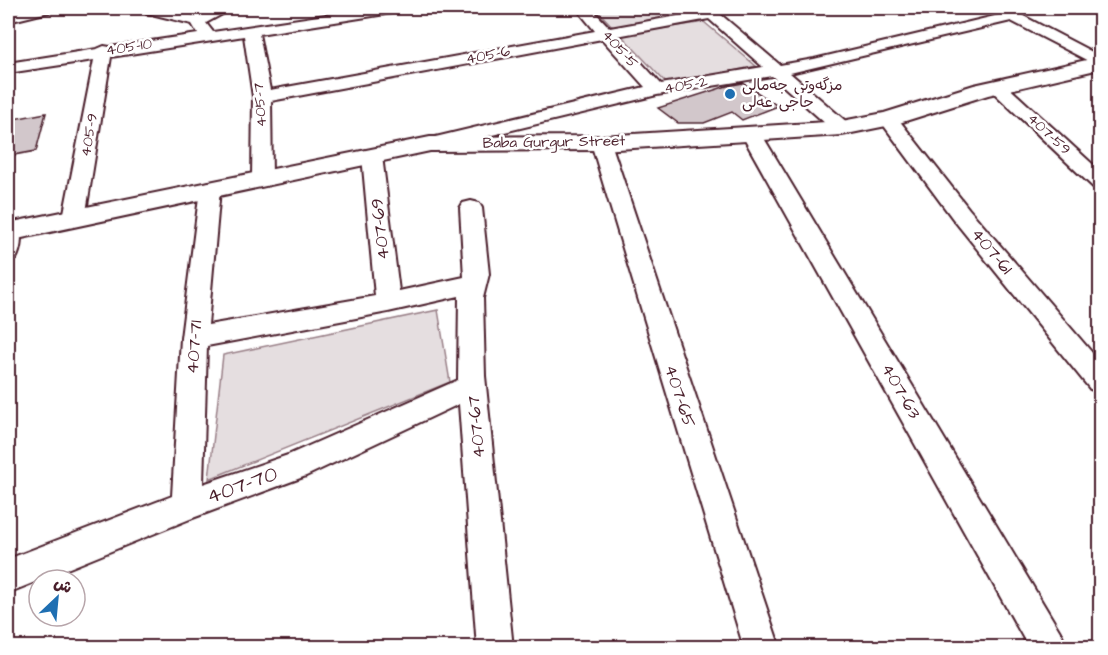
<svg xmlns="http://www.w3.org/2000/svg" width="1108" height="655" viewBox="0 0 1108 655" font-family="'Architects Daughter','Playpen Sans Arabic',sans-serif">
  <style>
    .green { fill: #e5dee0; stroke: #987e86; stroke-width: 1.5 }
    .building { fill: #d2c7cb; stroke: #4a1f2b; stroke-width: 1.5 }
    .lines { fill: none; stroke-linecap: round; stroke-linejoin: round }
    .minor-casing { stroke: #4a1f2b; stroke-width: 4 }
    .tertiary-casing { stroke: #4a1f2b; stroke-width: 4 }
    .minor { fill: #fff; fill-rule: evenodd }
    .tertiary { fill: #fff; fill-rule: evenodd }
    .poi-dot { fill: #1f6fb2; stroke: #fff; stroke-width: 2 }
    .labels { text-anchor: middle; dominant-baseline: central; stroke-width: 5; stroke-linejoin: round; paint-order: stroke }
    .far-street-label { font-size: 15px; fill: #4a1f2b; stroke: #fff }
    .far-poi-label { font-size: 15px; fill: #4a1f2b; stroke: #fff; text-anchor: start }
    .street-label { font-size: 18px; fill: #4a1f2b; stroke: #fff }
    .near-street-label { font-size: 21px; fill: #4a1f2b; stroke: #fff }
  </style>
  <rect width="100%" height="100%" fill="#fff"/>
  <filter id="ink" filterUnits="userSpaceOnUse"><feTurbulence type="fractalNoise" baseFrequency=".0167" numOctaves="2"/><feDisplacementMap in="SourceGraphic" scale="12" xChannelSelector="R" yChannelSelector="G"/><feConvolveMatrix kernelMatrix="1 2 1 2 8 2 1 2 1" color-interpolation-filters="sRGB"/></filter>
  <g filter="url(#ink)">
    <path class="green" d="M595,8H689L694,12L613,27Z
      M704,22L756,66L668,85L621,35Z
      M438,310L450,382L209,479L223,355Z"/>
    <path class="building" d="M743,83L778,106L742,120L732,112L704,123H678L658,108L727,86Z
      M46,113L36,151L8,156V120Z"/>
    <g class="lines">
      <g class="minor-casing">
        <path id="minor" d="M32,8H55L53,11L8,22V14Z
          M137,8H160L195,16L212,8H230L228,11L206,23L213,32L372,8H405L398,12L259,34L270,90L595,31L576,8H591L610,28L700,12L698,8H713L780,65L814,59L999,15L995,12L994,8H1008L1100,56V67L1011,21L790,73L849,124L851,128L849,132H835L772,76L657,95L430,150L423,148L420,144L423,140L645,87L602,39L271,101L272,178L269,183L262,184L255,183L252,178L253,97L244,36L111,57L85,218L82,223L74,225L66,223L63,218L94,60L8,73V63L97,49L104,46L110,47L198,34L192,24L139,11ZM709,19L763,67L661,84L617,36Z
          M997,81L1003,82L1100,171V188L1093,187L991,90L988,86L991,82Z
          M888,113L895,115L969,209L1100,362V392L1090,389L953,219L879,119L881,115Z
          M752,129L759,131L762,135L1062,635L1067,648H1029L742,135L745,131Z
          M601,137L608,139L611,143L780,648H744L591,143L594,139Z
          M372,150L379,152L382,156L399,291L464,277L460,208L463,203L471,201L479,203L482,208L489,274L483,298L485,376L513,648H477L459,404L306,476L190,519L8,593V559L172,496L181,338L200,189L203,184L210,182L217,184L220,189L208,325L375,296L362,156L365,152ZM459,296L458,380L288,455L203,484L207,346L388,312Z
          M10,224L18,227C23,235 21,250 16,259L8,261V225Z"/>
      </g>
      <g class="tertiary-casing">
        <path id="tertiary" d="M1100,57V69L988,95L896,124L842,135L601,150L430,151L8,241V223L430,137L601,136L842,121L884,113L974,85Z"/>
      </g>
      <use href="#minor" class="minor"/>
      <use href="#tertiary" class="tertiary"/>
    </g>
  </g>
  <circle class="poi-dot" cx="730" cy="94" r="6"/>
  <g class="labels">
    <g class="far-street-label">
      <text transform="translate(129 47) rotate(-9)">405-10</text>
      <text transform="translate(620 49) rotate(48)">405-5</text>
      <text transform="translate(488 55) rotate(-11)">405-6</text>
      <text transform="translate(686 85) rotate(-10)">405-2</text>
      <text transform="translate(260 105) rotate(-94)">405-7</text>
      <text transform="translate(1049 134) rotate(43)">407-59</text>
      <text transform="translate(89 135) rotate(-80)">405-9</text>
      <text transform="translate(554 142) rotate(-1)">Baba Gurgur Street</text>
    </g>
    <g class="far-poi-label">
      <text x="742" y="85">مزگەوتی جەمالی<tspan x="742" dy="17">حاجی عەلی</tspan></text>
    </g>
    <g class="street-label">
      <text transform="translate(380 229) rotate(-96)">407-69</text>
      <text transform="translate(992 251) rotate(50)">407-61</text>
      <text transform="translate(194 347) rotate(-86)">407-71</text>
      <text transform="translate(901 391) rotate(60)">407-63</text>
      <text transform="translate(680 396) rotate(72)">407-65</text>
      <text transform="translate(476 427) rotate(-95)">407-67</text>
    </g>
    <g class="near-street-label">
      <text transform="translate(242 485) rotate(-20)">407-70</text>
    </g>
  </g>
  <rect width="1108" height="655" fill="none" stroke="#fff" stroke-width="30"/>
  <rect x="15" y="15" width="1078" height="625" fill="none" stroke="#4a1f2b" stroke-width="2" filter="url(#ink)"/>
  <g transform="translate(57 598) rotate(26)"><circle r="28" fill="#ffffff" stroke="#b7a5aa" stroke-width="1.5"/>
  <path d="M0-4.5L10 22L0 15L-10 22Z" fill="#1f6fb2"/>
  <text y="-9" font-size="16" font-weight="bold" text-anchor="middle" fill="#4a1f2b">ش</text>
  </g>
</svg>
